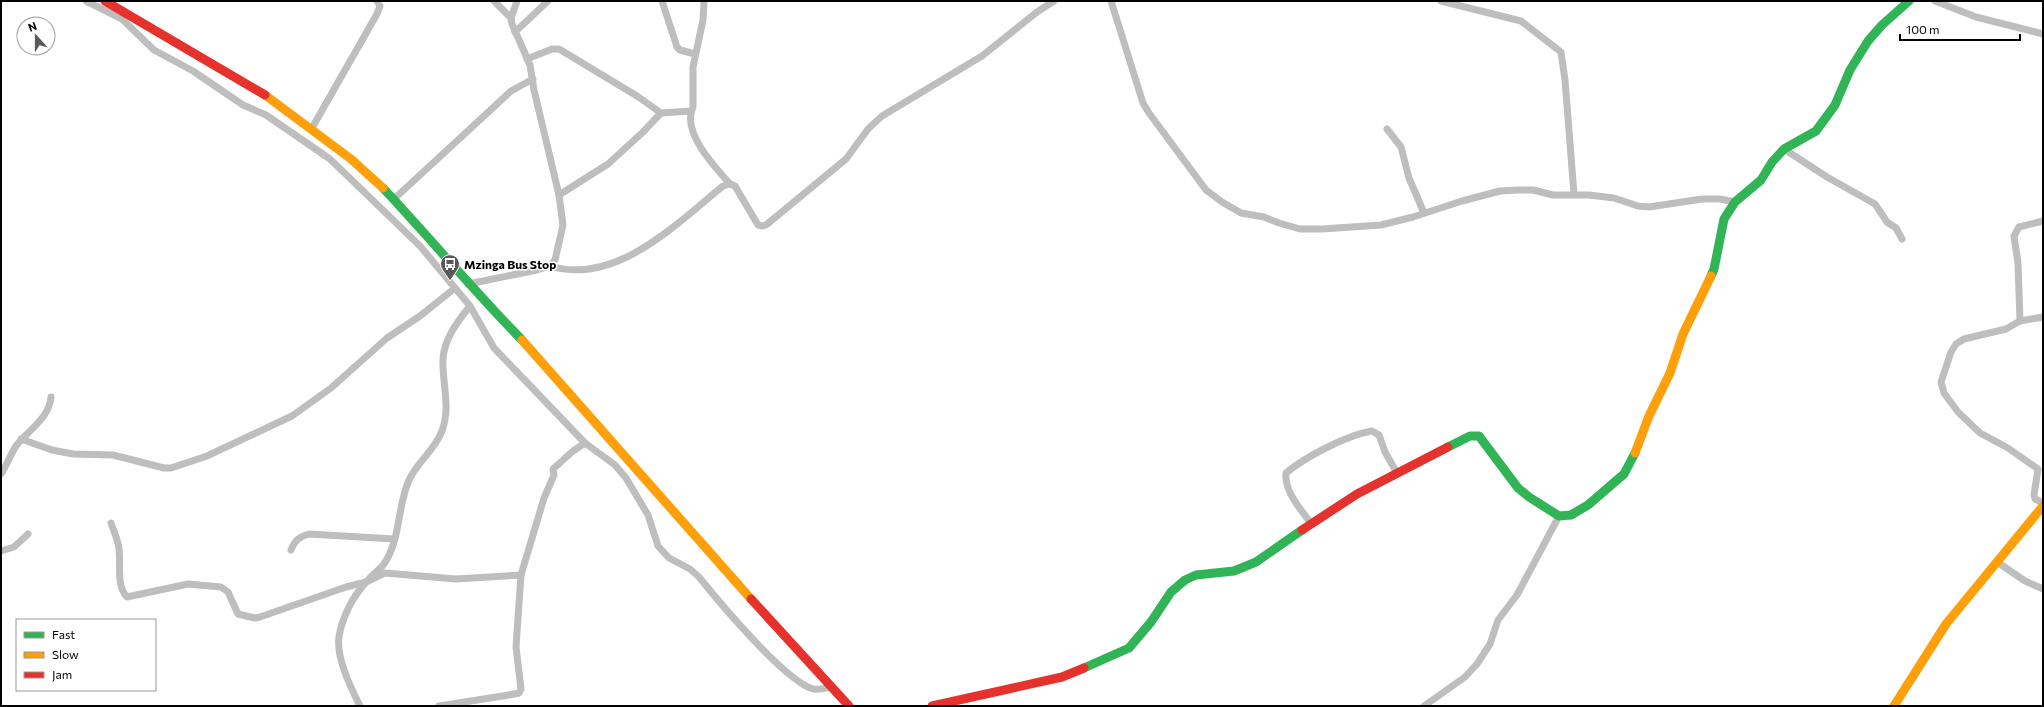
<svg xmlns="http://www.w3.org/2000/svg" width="2044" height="707" font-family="Commissioner,sans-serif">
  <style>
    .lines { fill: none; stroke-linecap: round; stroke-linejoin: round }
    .street { stroke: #bebebe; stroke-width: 7 }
    .fast { stroke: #30b455; stroke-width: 9 }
    .slow { stroke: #ff9f0a; stroke-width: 9 }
    .jam { stroke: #e5322d; stroke-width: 9 }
    .labels { text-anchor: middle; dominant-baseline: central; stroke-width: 3; stroke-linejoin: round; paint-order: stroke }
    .poi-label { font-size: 12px; font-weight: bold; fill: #000; stroke: #fff; text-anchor: start }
  </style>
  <rect width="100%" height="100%" fill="#fff"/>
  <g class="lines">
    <!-- street -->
    <g class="street">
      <path d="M86,1L122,19L154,50L193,71L243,105L266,115L330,159L420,246L470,306L494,348L585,443L615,465L626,478L648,515L658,546L669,558L690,569L699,577C719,602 785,681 813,689C819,690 826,688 831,687"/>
      <path d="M494,1L511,18"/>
      <path d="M662,1L677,47L680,50L695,54"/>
      <path d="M704,1L703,20L693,67V107C681,132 715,167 730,184"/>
      <path d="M1111,1L1143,103L1149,113L1206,190L1222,202L1241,213L1264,217L1279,223L1300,229H1322L1381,225L1413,217L1462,201L1500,191L1518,190H1533L1553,195H1589L1614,198L1638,206L1649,207L1702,199H1720L1735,202"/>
      <path d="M1441,1L1521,21L1561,52L1565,80L1574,194"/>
      <path d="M1935,1L1976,17L2043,34"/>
      <path d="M515,32L548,1"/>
      <path d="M527,59L552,49H559L637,96L661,113L691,111"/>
      <path d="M312,128L377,14L380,6L377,1"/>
      <path d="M1387,129L1401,147L1409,178L1424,213"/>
      <path d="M1784,149L1827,177L1875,204L1887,222L1896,228L1902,239"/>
      <path d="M559,195L608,164L643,132L661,113"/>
      <path d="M394,199L511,91L533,79"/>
      <path d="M550,266C616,286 676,224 723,186L730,184L735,186L758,225L763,226L766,225L846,159L868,129L882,116L982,56L1037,12L1054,1"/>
      <path d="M468,284L537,270L550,266L555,260L563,225L559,195L534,90L530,65L512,24L511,18L517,1"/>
      <path d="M2043,317L2020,321L2006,329L1964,339L1956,344L1951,352L1941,382L1944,393L1958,412L1980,433L2008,448L2038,469L2034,495L2035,499L2043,503"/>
      <path d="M2020,321L2018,263L2014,236L2019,227L2043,221"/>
      <path d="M21,439L52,450L73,454L113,455L164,468H171L207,456L292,416L331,388L387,338L420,316L455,288"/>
      <path d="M1,474C7,465 10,455 16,446C28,430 49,419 51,397"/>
      <path d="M111,523C114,531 118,540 119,549C121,564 116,586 127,597L188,584L221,587L228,592L238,614L255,618L260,617L346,587L366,582L385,573L456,579L521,575"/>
      <path d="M1311,523C1301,510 1284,491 1286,473C1305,457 1347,435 1372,431L1379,435L1385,452L1397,473"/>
      <path d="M291,550C295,540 299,537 309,534L394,539"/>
      <path d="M1,551L14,547L28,534"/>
      <path d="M1997,562L2025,581L2043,589"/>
      <path d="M360,706C351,688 336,658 339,637C342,617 353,596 367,581C372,575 379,570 384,564C401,539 397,507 409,480C417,462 435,450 442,431C451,406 442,384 443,359C444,339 458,321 470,306"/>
      <path d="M439,706L509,695L519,693L521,689L516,647L521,575L544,498L554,475L553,469L573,451L585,443"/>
      <path d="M1424,706L1465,677L1477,664L1490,644L1498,620L1517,595L1559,516"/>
    </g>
    <!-- fast -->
    <g class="fast">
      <path d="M383,188C430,238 474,291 522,340"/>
      <path d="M1711,276L1714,269L1724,219L1735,202L1761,180L1772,162L1784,149L1816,131L1835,105L1850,70L1868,41L1882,25L1909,1"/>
      <path d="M1448,447L1470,436H1479L1518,488L1529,497L1559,516L1571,515L1588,505L1624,474L1635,453"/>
      <path d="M1084,668L1129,648L1151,622L1171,592L1185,580L1196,575L1234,571L1256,562L1302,530"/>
    </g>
    <!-- slow -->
    <g class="slow">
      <path d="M265,95L351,159L383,188"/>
      <path d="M522,340L751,599"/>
      <path d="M1635,453L1649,416L1670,373L1683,334L1711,276"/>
      <path d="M1894,706L1946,624L2043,506"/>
    </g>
    <!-- jam -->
    <g class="jam">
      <path d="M105,1L265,95"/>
      <path d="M1302,530L1357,494L1448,447"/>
      <path d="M751,599L849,706"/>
      <path d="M932,706L1062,677L1084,668"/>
    </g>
  </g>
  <!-- icons -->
  <defs>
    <g id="bus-pin" transform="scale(1)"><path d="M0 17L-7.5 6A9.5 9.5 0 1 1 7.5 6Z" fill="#595959" stroke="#fff"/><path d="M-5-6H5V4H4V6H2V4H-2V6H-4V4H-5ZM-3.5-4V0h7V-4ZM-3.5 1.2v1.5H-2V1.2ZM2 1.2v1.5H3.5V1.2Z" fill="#fff"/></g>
  </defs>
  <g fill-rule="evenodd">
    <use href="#bus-pin" x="450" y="264"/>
  </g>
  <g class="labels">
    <!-- poi labels -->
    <g class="poi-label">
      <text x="464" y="264">Mzinga Bus Stop</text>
    </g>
  </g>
  <!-- border -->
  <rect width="2044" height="707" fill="none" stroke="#000000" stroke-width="4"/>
  <!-- legend -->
  <rect x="16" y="619" width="140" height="72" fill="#ffffff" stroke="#999999"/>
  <rect x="24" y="632" width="20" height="6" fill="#30b455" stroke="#999999"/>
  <text x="52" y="639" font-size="12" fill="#000000">Fast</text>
  <rect x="24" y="652" width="20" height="6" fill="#ff9f0a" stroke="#999999"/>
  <text x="52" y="659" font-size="12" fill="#000000">Slow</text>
  <rect x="24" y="672" width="20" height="6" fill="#e5322d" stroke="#999999"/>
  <text x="52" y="679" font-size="12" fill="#000000">Jam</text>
  <!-- north arrow -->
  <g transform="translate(36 36) rotate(339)"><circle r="19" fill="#ffffff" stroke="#999999"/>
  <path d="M0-3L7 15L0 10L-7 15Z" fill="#595959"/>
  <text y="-6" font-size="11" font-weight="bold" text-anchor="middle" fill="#000000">N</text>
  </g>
  <!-- scale -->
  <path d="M1900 34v6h120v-6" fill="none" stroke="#000000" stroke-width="2"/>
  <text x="1906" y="34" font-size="12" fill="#000000" stroke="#ffffff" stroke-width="3" paint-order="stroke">100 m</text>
</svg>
